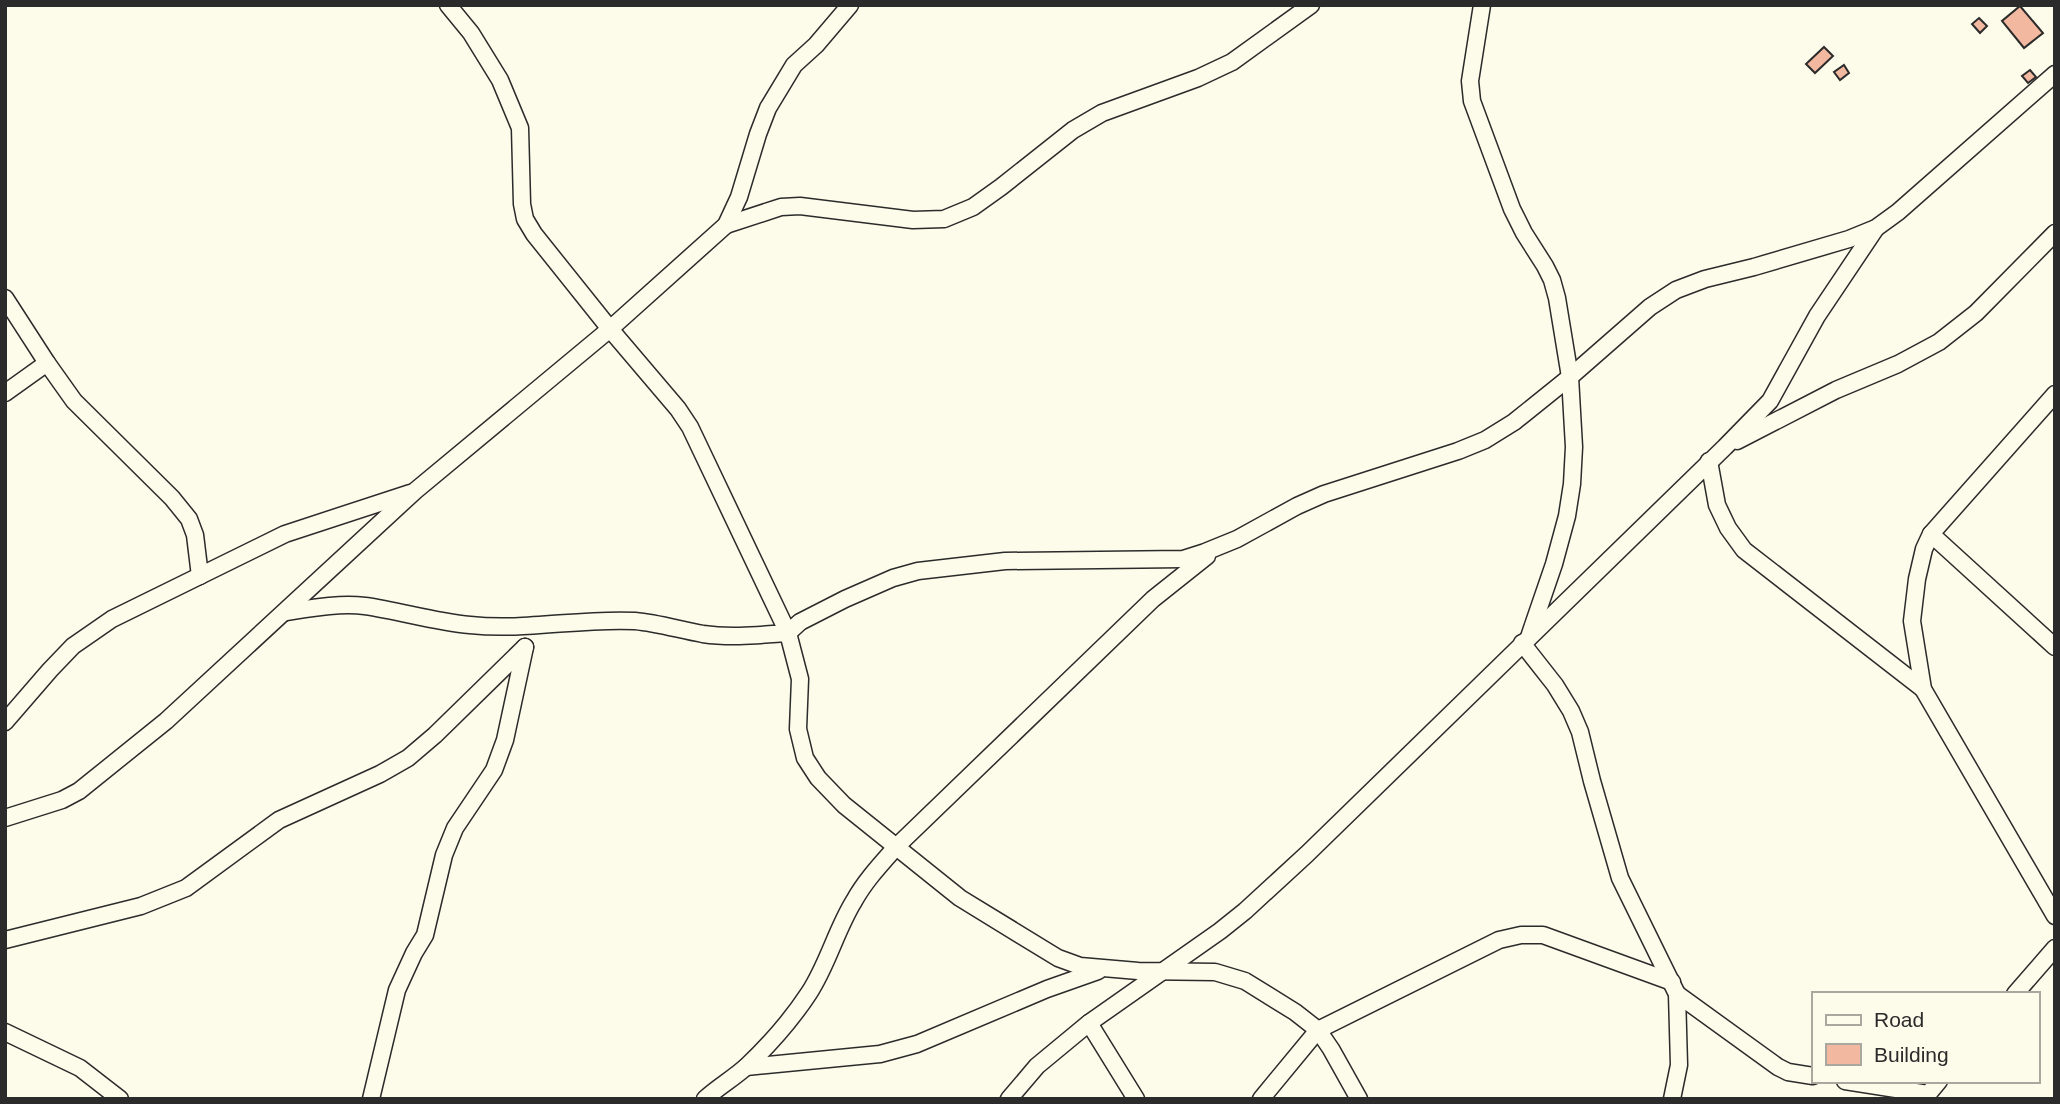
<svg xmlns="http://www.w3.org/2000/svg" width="2060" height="1104" font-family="Arial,sans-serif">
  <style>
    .building { fill: #f2b8a0; stroke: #2b2b2b; stroke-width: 2 }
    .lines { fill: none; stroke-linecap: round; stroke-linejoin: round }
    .minor-casing { stroke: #2b2b2b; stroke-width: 19 }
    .minor { stroke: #fdfbea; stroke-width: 16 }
  </style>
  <rect width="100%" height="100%" fill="#fdfbea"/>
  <!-- building -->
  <g class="building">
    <path d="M2020,6L2043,33L2024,48L2002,21Z"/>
    <path d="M1979,18L1987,26L1980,33L1972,24Z"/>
    <path d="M1824,47L1833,56L1815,73L1806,64Z"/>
    <path d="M1844,65L1849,73L1840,80L1834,72Z"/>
    <path d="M2030,70L2036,77L2028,83L2022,76Z"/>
  </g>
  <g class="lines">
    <!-- minor casing -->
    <g class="minor-casing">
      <g id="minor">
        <path d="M1482,5L1470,81L1472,101L1512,209L1524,233L1545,266L1552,280L1557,298L1570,377L1574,447L1572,484L1567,516L1554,564L1530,634"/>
        <path d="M726,225L781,207L800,206L913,220L944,219L973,207L1001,187L1073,130L1102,113L1198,78L1232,62L1311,5"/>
        <path d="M5,298L47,363L74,401L172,498L189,519L195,535L200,576"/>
        <path d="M5,393L47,363"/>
        <path d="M2055,394L1931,534L1924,549L1917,579L1912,621L1923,689L2055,916"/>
        <path d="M1737,441L1836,390L1898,364L1939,342L1976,313L2055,233"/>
        <path d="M1709,461L1717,505L1728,528L1744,550L1923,689"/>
        <path d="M1931,534L2055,647"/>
        <path d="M286,612C312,608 339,603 365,606C400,611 435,622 470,625C525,631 580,618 635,621C658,623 680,630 703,634C731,638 759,635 788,633L690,427L678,409L610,329L534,234L525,219L522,204L520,128L500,80L471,33L448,5"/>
        <path d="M1522,643L1555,685L1571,711L1580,732L1592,781L1620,878L1677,994L1679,1065L1672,1099"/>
        <path d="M5,722L50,670L73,646L112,619L285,534L410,493"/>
        <path d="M5,818L62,800L79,791L166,721L415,491L610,329L726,225L739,197L758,134L768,108L794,65L816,45L850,5"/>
        <path d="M5,940L141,906L186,888L279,820L380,774L408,758L435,735L525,647"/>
        <path d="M1677,994L1778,1067L1788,1072L1813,1076"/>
        <path d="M2015,994L2055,948"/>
        <path d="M1089,1023L1136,1099"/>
        <path d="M5,1032L80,1068L120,1099"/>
        <path d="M746,1067L880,1054L917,1044L1047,989L1098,971"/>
        <path d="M1845,1081L1928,1094"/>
        <path d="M371,1099L397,990L414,953L425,935L444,855L455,828L494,770L505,740L525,647"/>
        <path d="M705,1099C718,1087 734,1078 747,1066C770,1044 792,1019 809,993C828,964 836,930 854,901C865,881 881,864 896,847L1153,599L1207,556"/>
        <path d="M1009,1099L1037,1066L1089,1023L1220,931L1245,911L1307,854L1725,447L1770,401L1817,316L1876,228"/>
        <path d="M1261,1099L1318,1030L1499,940L1521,935H1543L1672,982"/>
        <path d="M1359,1099L1331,1049L1318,1030L1295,1012L1245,981L1215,972L1138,971L1080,966L1058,958L960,898L844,805L818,778L805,758L798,729L800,679L788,633L800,622L845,599L893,578L918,571L1005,561L1183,559L1205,552L1237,539L1297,506L1324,494L1458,451L1485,440L1514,422L1570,377L1650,307L1676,290L1705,279L1754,267L1849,239L1876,228L1898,212L2055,74"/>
        <path d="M1924,1099L1939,1081"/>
      </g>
    </g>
    <!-- minor -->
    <use href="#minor" class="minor"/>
  </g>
  <!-- border -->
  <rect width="2060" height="1104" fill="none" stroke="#2b2b2b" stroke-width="14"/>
  <!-- legend -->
  <rect x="1812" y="992" width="228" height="91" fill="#fdfbea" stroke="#a9a89e" stroke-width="2"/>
  <rect x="1826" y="1015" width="35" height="10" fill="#fdfbea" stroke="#a9a89e" stroke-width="2"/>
  <text x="1874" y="1027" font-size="21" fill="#2b2b2b">Road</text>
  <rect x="1826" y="1044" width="35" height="21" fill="#f2b8a0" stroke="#a9a89e" stroke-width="2"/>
  <text x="1874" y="1062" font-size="21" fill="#2b2b2b">Building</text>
</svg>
